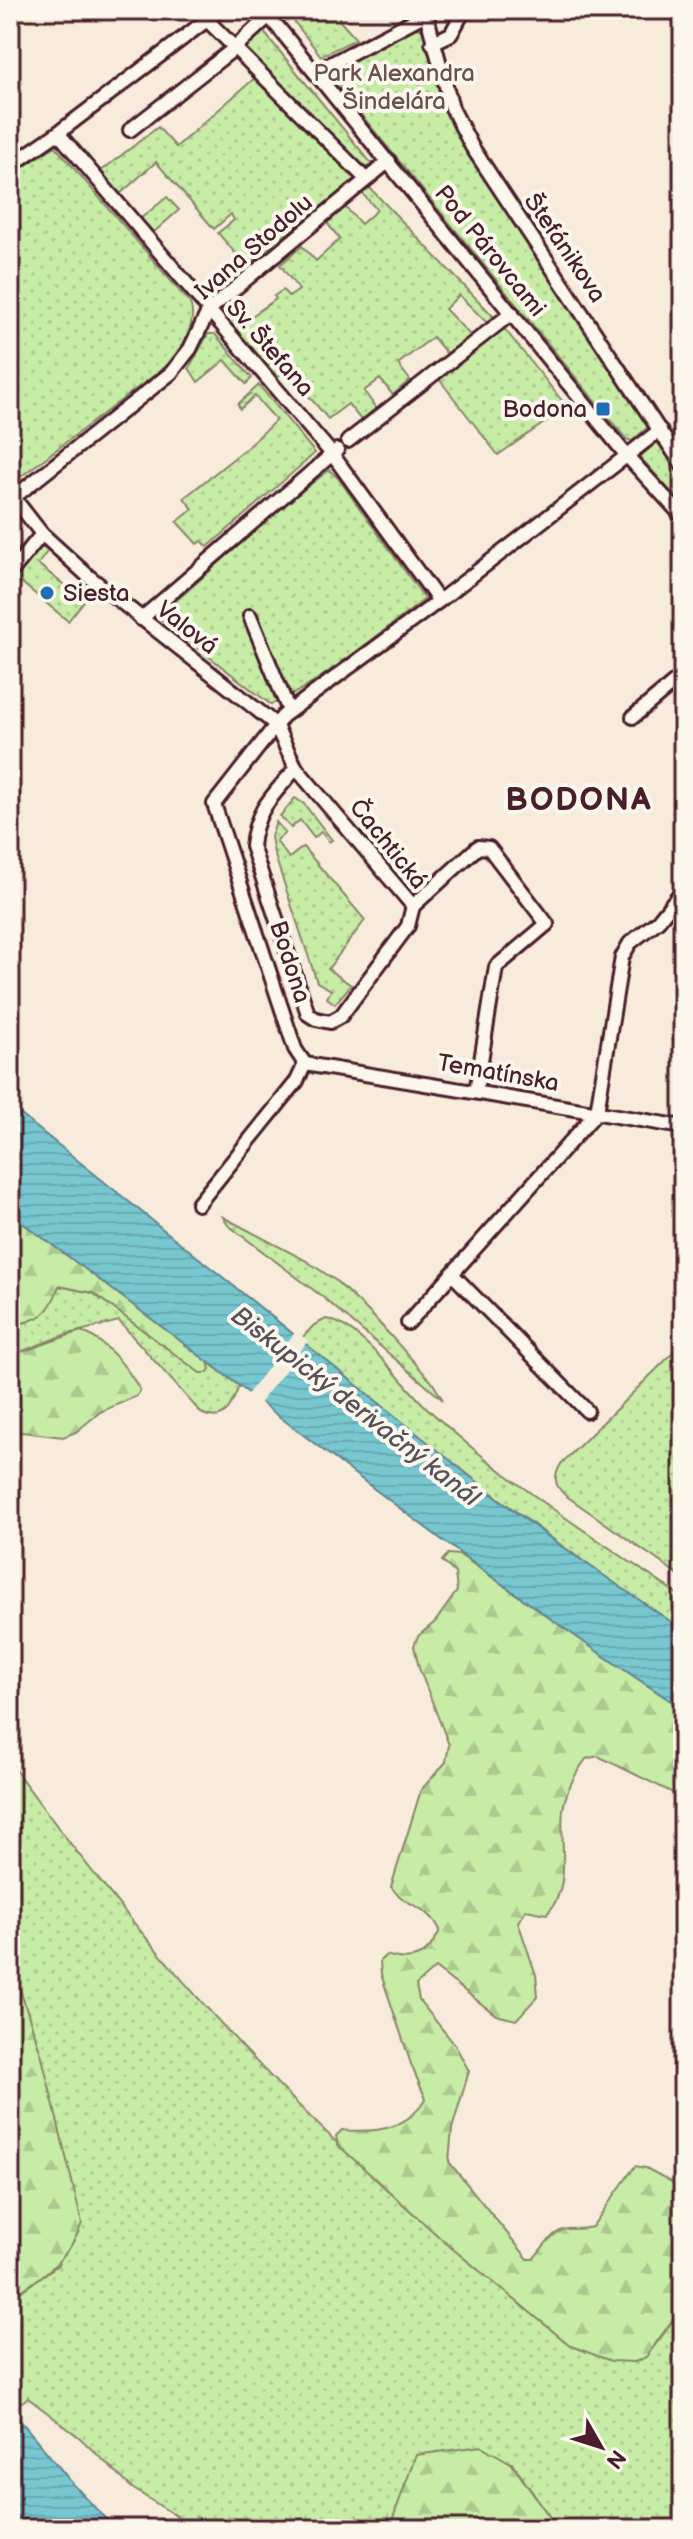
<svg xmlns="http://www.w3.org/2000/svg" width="693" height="2539" font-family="'Balsamiq Sans',sans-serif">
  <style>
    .green { fill: url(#green-dots); stroke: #888668; stroke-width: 2 }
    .forest { fill: url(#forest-firs); stroke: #888668; stroke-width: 2 }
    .water { fill: url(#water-rules); stroke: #64848e; stroke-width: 2 }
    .pier { fill: #f7ecdb }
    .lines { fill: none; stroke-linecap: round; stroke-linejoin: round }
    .minor-casing { stroke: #4a1f2b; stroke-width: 18 }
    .minor { stroke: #fbf7ec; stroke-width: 12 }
    .poi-dot { fill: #1f6fb2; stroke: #fbf7ec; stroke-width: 3 }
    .labels { text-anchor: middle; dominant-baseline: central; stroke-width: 8; stroke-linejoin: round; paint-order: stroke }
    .park-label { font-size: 24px; fill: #69524a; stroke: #fbf7ec }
    .street-label { font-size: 24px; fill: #4a1f2b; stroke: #fbf7ec }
    .poi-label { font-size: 24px; fill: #4a1f2b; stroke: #fbf7ec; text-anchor: end }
    .water-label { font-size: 26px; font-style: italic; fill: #57515d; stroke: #fbf7ec }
    .district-label { font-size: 32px; font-weight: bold; letter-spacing: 2px; fill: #4a1f2b; stroke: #fbf7ec }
  </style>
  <defs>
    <pattern id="green-dots" width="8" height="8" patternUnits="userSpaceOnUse" patternTransform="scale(2)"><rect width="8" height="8" fill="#c7eca6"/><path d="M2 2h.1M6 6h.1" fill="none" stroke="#acca8f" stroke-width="1.8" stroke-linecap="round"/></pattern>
    <pattern id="forest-firs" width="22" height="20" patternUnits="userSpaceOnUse" patternTransform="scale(2)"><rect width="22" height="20" fill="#c7eca6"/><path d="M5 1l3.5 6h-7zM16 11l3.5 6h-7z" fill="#acca8f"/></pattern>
    <pattern id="water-rules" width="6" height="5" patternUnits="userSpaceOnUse" patternTransform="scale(2)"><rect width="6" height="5" fill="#76c7d0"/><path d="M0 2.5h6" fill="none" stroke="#68aab3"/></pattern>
  </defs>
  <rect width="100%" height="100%" fill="#f7ecdb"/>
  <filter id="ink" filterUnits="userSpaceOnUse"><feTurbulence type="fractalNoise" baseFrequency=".0125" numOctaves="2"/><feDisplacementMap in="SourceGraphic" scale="16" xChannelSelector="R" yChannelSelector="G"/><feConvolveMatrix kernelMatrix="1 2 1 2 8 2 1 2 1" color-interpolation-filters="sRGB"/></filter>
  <g filter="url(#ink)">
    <!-- green -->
    <g class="green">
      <path d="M285,10H341L339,20L356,39L321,56Z"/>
      <path d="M414,27L423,30L442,98L455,129L648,422L649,426L632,441L626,439L332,79L330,75L334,69Z"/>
      <path d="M263,31L372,164L366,168L244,47Z"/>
      <path d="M257,76L359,177L246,266L218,233L234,220L231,214L214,229L156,162L120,194L101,171L158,127L176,147Z"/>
      <path d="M55,146L190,303C198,324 182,346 170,363L15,481L10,474V176Z"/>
      <path d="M368,186L495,318L488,324L459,295L445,309L472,337L446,353L433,337L398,364L410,380L393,395L380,379L364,391L376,408L361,420L348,404L328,419L293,377L300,371L294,364L277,377L225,319V312L234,305L246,320L276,299L274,296L283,290L289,297L299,290L280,265L302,246L316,261L340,239L327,223L345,207L361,224L377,210L361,192Z"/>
      <path d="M167,197L179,210L153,233L140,219Z"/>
      <path d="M503,327L567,407L498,455L439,379Z"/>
      <path d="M208,334H215L252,378L246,384L225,360L198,382L189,368Z"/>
      <path d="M259,385L315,453L208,547L202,541L197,544L177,522L193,509L184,498L249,446L276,420L255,396L240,409L238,404Z"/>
      <path d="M659,440L683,475V495L673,494L640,457Z"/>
      <path d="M329,470L338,478L425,599C400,618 294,703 270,704L158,617L284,505Z"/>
      <path d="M40,547L49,549L38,564L84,601L68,621L16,578Z"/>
      <path d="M295,798L304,804L332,840L329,842L321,832L314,838L300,820L291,828L280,816Z"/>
      <path d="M276,822L285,833L276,841L289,858L303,847L365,920L328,969L351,985L335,1004L327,998L331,990L317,982L274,853L271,837Z"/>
      <path d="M223,1217L305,1260L335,1280L373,1316L432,1382L443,1400L324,1298L228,1225Z"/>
      <path d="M58,1286L93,1293L200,1372L207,1373L209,1369L208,1361L239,1386C231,1406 226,1425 201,1413L119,1321L64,1335L10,1356V1326C35,1320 51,1313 58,1286Z"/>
      <path d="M326,1319C358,1323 403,1385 426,1407C501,1479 598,1539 683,1598V1630C549,1542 424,1441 300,1340L314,1325Z"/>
      <path d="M683,1343V1578L565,1495C554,1485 553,1477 561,1464Z"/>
      <path d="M10,1763C120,1914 239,2055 378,2181C432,2231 486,2278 547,2319C572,2335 601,2364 632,2361C651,2360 671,2321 683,2305V2529H558L512,2463L390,2522L389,2529H188L176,2516L132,2488L80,2438L28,2398L20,2403L10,2382V2299L59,2264L42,2057L10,1959V1860L15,1854L10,1847Z"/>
    </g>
    <!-- forest -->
    <g class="forest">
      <path d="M10,1214L143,1310L208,1361L210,1369L207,1373H200L93,1293L59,1286C49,1317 39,1319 10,1326Z"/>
      <path d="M81,1331C106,1341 127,1367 140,1390L137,1396L100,1412L76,1432L63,1437L22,1432L10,1433V1356Z"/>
      <path d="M448,1554L460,1555L683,1709V1798L598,1756L586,1759C575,1774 565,1792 563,1810C559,1846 573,1885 547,1914L526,1910L518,1922L536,1975L538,1996L516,2020L496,2015L435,1968L416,1985L419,2000L455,2045L469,2071L452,2129L449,2162L528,2259H533C542,2249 553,2230 567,2229C577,2228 582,2230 592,2227L635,2166L646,2168L683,2188V2305L646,2357L635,2362L611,2361L571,2346L448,2245L338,2145L336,2136L342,2130C376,2133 406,2130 426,2099L412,2067L381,1974L380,1961L386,1955C413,1964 428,1957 440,1930C428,1904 406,1908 391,1887L421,1790L446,1762L449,1745L419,1668L414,1646L418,1636L435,1622L457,1591L455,1573L442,1561Z"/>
      <path d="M10,1959L42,2057L82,2223C68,2262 42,2276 10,2299Z"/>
      <path d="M481,2446L511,2463L558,2529H389L416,2455Z"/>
    </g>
    <!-- water -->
    <g class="water">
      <path d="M10,1106L497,1498L558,1544L683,1630V1709C449,1557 236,1377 10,1214Z"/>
      <path d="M10,2408L73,2484L115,2529H10Z"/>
    </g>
    <!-- pier -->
    <path class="pier" d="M296,1331L308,1341L258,1405L246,1396Z"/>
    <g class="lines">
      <!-- minor casing -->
      <g class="minor-casing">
        <g id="minor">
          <path d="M201,10L207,20L366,179"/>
          <path d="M264,10L627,456L683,517"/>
          <path d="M425,10L452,108L472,147L683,466"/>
          <path d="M432,43L451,34L464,10"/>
          <path d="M315,72L426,14"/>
          <path d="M130,130L231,51L269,16"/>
          <path d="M58,133L332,454L439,601"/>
          <path d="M10,166L58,133L220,10"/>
          <path d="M348,441L512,313"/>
          <path d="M10,493L42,534L87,575L275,724L296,768L413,906"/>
          <path d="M13,498L171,373L190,349L209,310L389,161"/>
          <path d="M10,573L42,534"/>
          <path d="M250,616L289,711"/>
          <path d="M141,619L337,450"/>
          <path d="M633,717L683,675"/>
          <path d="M296,768C273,796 256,808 252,846L308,1014L316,1019L330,1022L341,1016L408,926L413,906"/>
          <path d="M413,906L478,847L489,848L547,924L496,967L476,1092"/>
          <path d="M305,1064L683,1127"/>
          <path d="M198,1204L297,1081L305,1064L295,1049L214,804L283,716L439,601L660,430"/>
          <path d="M452,1274L587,1411"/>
          <path d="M408,1323L597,1112L622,957L630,943L658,921L683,890"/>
        </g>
      </g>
      <!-- minor -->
      <use href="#minor" class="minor"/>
    </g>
  </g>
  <!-- markers -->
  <g class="poi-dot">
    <rect x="595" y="401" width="16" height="16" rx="4"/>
    <circle cx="47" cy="593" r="8"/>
  </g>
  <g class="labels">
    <!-- park labels -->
    <g class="park-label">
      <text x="394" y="73">Park Alexandra<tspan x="394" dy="28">Šindelára</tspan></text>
    </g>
    <!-- street labels -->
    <g class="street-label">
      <text transform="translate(254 247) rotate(-41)">Ivana Stodolu</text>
      <text transform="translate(565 248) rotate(56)">Štefánikova</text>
      <text transform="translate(490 251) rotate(51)">Pod Párovcami</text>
      <text transform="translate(270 348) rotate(49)">Sv. Štefana</text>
      <text transform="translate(187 628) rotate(38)">Valová</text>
      <text transform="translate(388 844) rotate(51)">Čachtická</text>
      <text transform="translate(290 962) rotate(72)">Bodona</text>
      <text transform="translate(498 1073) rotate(10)">Tematínska</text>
    </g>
    <!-- poi labels -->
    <g class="poi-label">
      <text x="587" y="409">Bodona</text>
      <text x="63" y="593" text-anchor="start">Siesta</text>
    </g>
    <!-- water labels -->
    <g class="water-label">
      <text transform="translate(355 1407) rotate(38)">Biskupický derivačný kanál</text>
    </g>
    <!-- district labels -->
    <g class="district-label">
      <text x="579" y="800">BODONA</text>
    </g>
  </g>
  <!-- margin -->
  <rect width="693" height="2539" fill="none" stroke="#fbf7ec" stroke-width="40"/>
  <rect x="20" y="20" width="653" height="2499" fill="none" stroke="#4a1f2b" stroke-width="3" filter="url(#ink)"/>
  <!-- north arrow -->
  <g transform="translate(601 2447) rotate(129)" stroke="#fbf7ec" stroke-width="6" paint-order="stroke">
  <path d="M0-6L14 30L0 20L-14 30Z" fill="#4a1f2b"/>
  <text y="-12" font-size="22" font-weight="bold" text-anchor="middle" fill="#4a1f2b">N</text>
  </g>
</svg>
